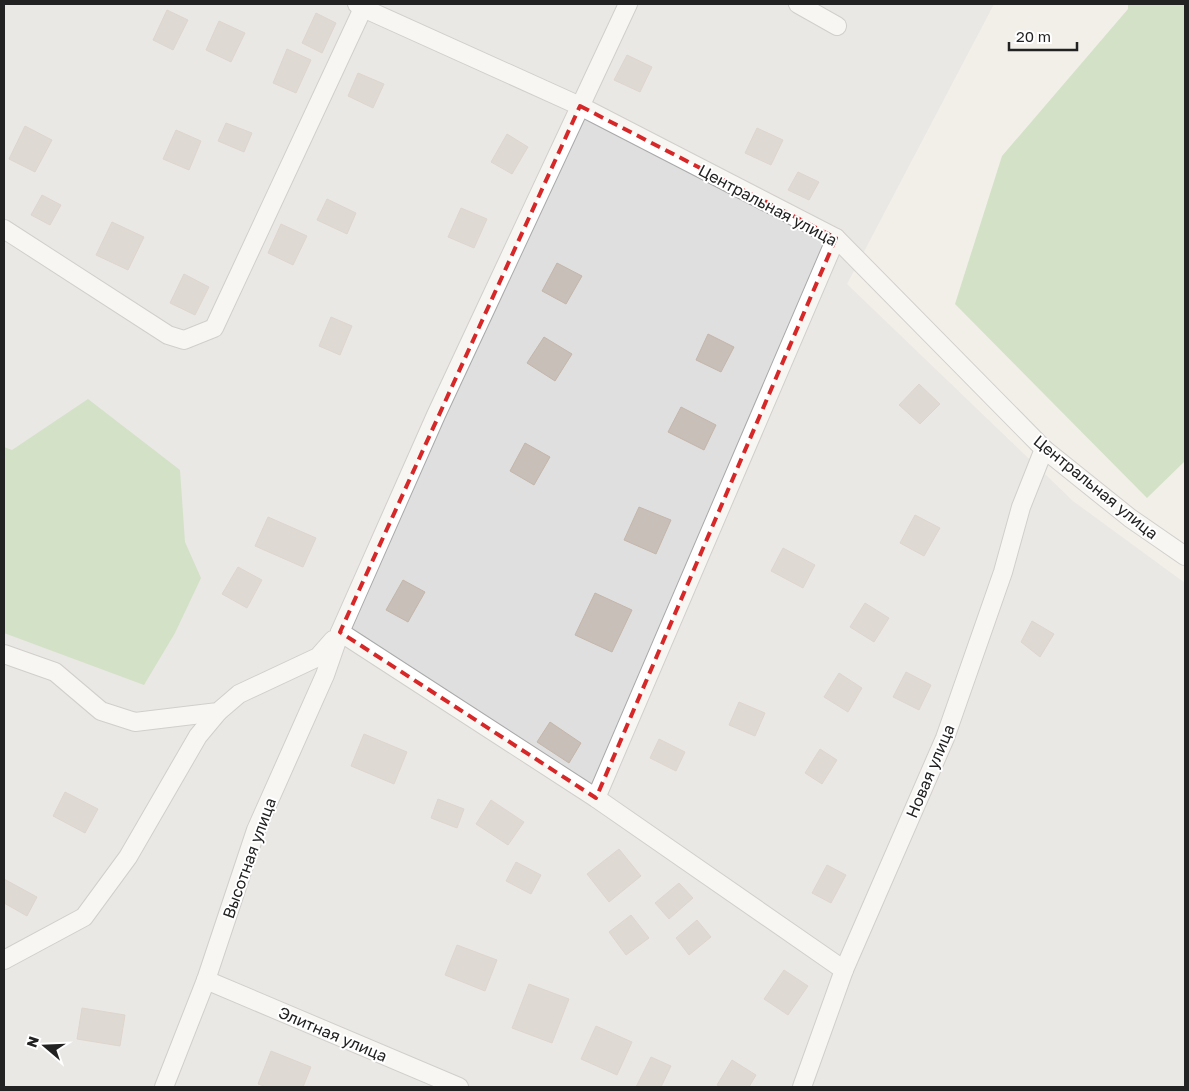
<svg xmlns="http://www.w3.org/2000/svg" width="1189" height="1091" font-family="'Golos Text',sans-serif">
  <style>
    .residential { fill: #e0dfdf }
    .forest { fill: #add19e }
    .building { fill: #c7bfb8; stroke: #c4b6ab }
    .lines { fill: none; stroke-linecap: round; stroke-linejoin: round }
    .street-casing { stroke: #a9a9a9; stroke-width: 20 }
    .street { stroke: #fff; stroke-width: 18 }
    .marked { fill: none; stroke: #d62828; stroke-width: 4; stroke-dasharray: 10 6; stroke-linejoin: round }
    .labels { text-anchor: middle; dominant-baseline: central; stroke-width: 4; stroke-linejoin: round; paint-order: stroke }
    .street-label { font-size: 16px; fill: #222; stroke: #fff }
  </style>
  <rect width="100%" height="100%" fill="#f2efe9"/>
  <!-- residential -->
  <path class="residential" d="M4,4H994L847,284L1073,501L1185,583V1087H4Z"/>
  <!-- forest -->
  <g class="forest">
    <path d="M1128,4H1185V461L1147,498L955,304L1002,156L1128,9Z"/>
    <path d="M88,399L180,470L185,542L201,578L175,633L144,685L4,633V447L12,450Z"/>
  </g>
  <!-- building -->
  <g class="building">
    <path d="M167,10L188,20L173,50L153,40Z"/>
    <path d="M316,13L336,23L322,53L302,43Z"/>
    <path d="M219,21L245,33L231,62L206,50Z"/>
    <path d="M287,49L311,60L296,93L273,83Z"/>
    <path d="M627,55L652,67L640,92L614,80Z"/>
    <path d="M358,73L384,84L373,108L348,96Z"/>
    <path d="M226,123L252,133L244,152L218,141Z"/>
    <path d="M25,126L52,140L35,172L9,159Z"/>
    <path d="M757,128L783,140L771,165L745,153Z"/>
    <path d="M176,130L201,141L189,170L163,159Z"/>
    <path d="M507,134L528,147L512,174L491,162Z"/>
    <path d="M798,172L819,182L809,200L788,190Z"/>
    <path d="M42,195L61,205L50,225L31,215Z"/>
    <path d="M327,199L356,213L347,234L317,220Z"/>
    <path d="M461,208L487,219L474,248L448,237Z"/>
    <path d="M112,222L144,237L128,270L96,255Z"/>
    <path d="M281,224L307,236L293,265L268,253Z"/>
    <path d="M557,263L582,276L566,304L542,291Z"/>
    <path d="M184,274L209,287L195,315L170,303Z"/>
    <path d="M331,317L352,326L340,355L319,346Z"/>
    <path d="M708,334L734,347L721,372L696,360Z"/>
    <path d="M544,337L572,354L555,381L527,363Z"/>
    <path d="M919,384L940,404L920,424L899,405Z"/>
    <path d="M681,407L716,425L704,450L668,432Z"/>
    <path d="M525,443L550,457L534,485L510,471Z"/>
    <path d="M639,507L671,520L656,554L624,540Z"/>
    <path d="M915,515L940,528L924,556L900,543Z"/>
    <path d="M268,517L316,538L303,567L255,546Z"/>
    <path d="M783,548L815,565L803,588L771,571Z"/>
    <path d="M238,567L262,580L247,608L222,594Z"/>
    <path d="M403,580L425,592L408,622L386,610Z"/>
    <path d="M595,593L632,610L612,652L575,635Z"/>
    <path d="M865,603L889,618L874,642L850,627Z"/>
    <path d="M1032,621L1054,634L1040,657L1021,642Z"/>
    <path d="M906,672L931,685L919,710L893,697Z"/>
    <path d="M839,673L862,688L848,712L824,697Z"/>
    <path d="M739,702L765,713L755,736L729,725Z"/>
    <path d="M550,722L581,743L569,763L537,742Z"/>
    <path d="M364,734L407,752L394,784L351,766Z"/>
    <path d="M659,739L685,752L676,771L650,758Z"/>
    <path d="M820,749L837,760L822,784L805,773Z"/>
    <path d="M65,792L98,809L85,833L53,816Z"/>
    <path d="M438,799L464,809L457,828L431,818Z"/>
    <path d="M491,800L524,822L508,845L476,824Z"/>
    <path d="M619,849L641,876L609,902L587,874Z"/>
    <path d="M516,862L541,875L531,894L506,881Z"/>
    <path d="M827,865L846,875L831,903L812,893Z"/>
    <path d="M4,879L37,897L27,916L4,903Z"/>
    <path d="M679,883L693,898L669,919L655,903Z"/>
    <path d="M631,915L649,938L626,955L609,932Z"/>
    <path d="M697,920L711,937L689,955L676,938Z"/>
    <path d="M457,945L497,960L485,991L445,975Z"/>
    <path d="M784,970L808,986L788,1015L764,999Z"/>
    <path d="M529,984L569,999L552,1043L512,1028Z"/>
    <path d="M82,1008L125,1015L120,1046L77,1039Z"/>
    <path d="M596,1026L632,1042L617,1075L581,1059Z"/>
    <path d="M271,1051L311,1067L303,1087H267L258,1084Z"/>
    <path d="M651,1057L671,1066L661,1087H636Z"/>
    <path d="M732,1060L756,1075L749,1087H722L717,1085Z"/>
  </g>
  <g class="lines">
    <!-- street casing -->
    <g class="street-casing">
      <g id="street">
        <path d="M357,4L363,8L580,106L836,238L1044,449L1130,518L1185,556"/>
        <path d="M628,4L436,415L340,632L596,798L844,970"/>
        <path d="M798,4L837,26"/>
        <path d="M4,229L168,335L184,340L214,328L365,4"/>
        <path d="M4,654L55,672L101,711L135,722L218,712L239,694L318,657L333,640"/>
        <path d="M596,798L836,238"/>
        <path d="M4,960L84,917L128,857L198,736L218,712"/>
        <path d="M206,980L459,1087"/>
        <path d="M164,1087L206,980L256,830L325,675L340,632"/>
        <path d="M802,1087L844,970L945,738L1003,572L1021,507L1044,449"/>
      </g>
    </g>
    <!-- street -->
    <use href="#street" class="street"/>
  </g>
  <!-- marked area -->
  <path d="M0 0H1189V1091H0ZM580,106L836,238L596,798L340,632Z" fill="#f2efe9" fill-opacity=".55" fill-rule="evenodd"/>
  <path class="marked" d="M580,106L836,238L596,798L340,632Z"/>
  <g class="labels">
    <!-- street labels -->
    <g class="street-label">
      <text transform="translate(768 205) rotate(28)">Центральная улица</text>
      <text transform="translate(1096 487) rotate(39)">Центральная улица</text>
      <text transform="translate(930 771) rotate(-67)">Новая улица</text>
      <text transform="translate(249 858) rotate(-70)">Высотная улица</text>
      <text transform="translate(333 1034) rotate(23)">Элитная улица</text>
    </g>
  </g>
  <!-- border -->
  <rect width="1189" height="1091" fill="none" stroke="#222222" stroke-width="10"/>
  <!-- north arrow -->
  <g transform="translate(45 1046) rotate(289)" stroke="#ffffff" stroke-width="4" paint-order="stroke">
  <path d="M0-4L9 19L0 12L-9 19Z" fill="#222222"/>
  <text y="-8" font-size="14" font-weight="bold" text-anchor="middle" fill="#222222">N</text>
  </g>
  <!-- scale -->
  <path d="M1009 42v8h68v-8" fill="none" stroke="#222222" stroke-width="2.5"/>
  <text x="1016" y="42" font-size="15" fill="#222222" stroke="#ffffff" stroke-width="4" paint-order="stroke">20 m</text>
</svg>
